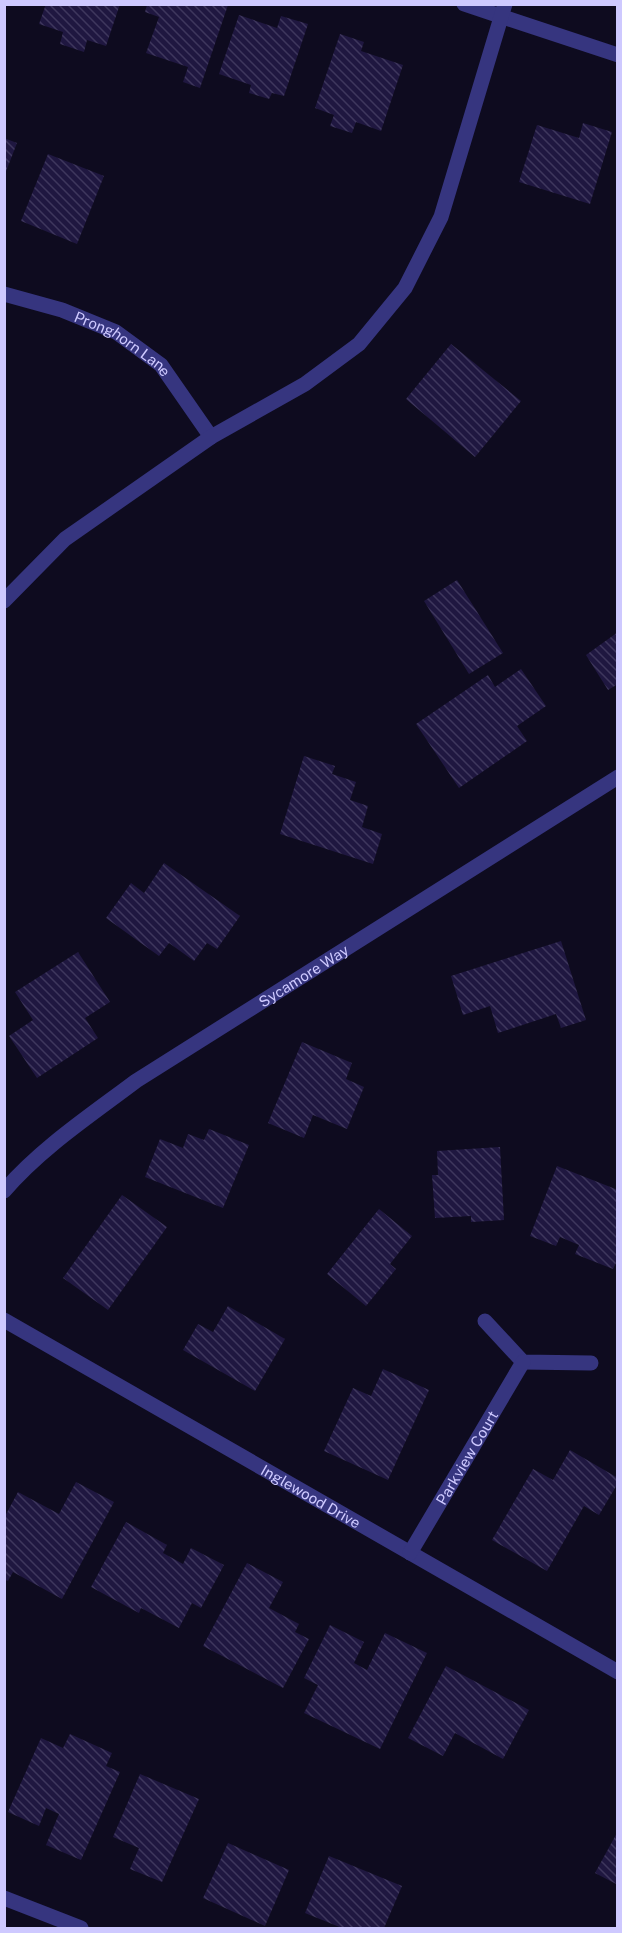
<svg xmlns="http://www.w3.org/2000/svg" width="622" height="1933" font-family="'Public Sans',sans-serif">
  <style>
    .building { fill: url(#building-back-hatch) }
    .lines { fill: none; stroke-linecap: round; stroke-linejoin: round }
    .minor { stroke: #36357f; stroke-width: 15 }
    .labels { text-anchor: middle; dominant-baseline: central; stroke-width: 4.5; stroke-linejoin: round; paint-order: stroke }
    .street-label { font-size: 15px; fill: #cec9ff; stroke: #0e0b1f }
  </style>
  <defs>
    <pattern id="building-back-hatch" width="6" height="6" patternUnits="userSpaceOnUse" patternTransform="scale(1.5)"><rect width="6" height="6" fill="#1f1740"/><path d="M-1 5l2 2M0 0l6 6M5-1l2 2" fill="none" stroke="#3e375d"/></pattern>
  </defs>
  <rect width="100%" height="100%" fill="#0e0b1f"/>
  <!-- building -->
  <g class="building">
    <path d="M46,4H120L106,46L87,40L84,52L60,44L63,32L39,24Z"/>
    <path d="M147,5H228L200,88L183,82L188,67L146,53L159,17L145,12Z"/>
    <path d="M239,15L277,28L281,16L308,24L284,96L272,93L269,99L249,93L251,85L219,74Z"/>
    <path d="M340,34L364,42L361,51L403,65L381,131L356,122L352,133L330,126L334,115L315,108Z"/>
    <path d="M583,123L612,132L590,204L519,182L537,125L579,138Z"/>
    <path d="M4,138L17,143L5,174H4Z"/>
    <path d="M48,154L104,176L77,244L21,221Z"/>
    <path d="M451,344L521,401L475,457L406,399Z"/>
    <path d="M457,580L503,653L469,674L424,601Z"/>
    <path d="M618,632V684L608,690L586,655Z"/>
    <path d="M521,669L546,706L517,726L527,741L459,788L416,724L488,675L495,687Z"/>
    <path d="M304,756L335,766L332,774L356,782L350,800L368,806L362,827L382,834L373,864L280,834Z"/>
    <path d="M164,863L240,916L217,949L207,943L194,961L169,943L159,956L106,918L131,883L144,893Z"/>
    <path d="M561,941L586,1020L561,1028L556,1014L498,1033L490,1006L463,1015L451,976Z"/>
    <path d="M78,952L110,1002L85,1018L98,1038L37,1078L9,1036L33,1020L15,992Z"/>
    <path d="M302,1042L352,1063L346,1079L364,1087L347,1129L313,1115L304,1138L268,1123Z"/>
    <path d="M209,1129L249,1145L223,1208L145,1177L160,1139L183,1148L188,1134L204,1140Z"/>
    <path d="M500,1147L504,1220L471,1222V1216L435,1218L432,1175H438L437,1151Z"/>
    <path d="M557,1166L618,1190V1259L613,1269L575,1254L579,1245L560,1237L556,1246L530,1236Z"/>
    <path d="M122,1195L167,1227L108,1310L63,1278Z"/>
    <path d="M379,1209L412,1236L390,1264L396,1269L366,1306L327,1274Z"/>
    <path d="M228,1306L285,1339L255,1391L183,1350L198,1324L213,1332Z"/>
    <path d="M383,1369L429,1390L388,1480L324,1451L353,1388L371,1396Z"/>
    <path d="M570,1450L618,1478V1483L599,1515L584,1506L547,1571L492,1540L533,1469L553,1480Z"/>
    <path d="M76,1482L114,1502L62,1599L13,1572L8,1581L4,1579V1518L18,1492L59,1514Z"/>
    <path d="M126,1522L167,1545L163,1553L183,1564L191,1548L224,1565L201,1608L192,1603L179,1628L141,1608L139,1613L91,1587Z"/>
    <path d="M247,1563L283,1582L269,1608L299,1624L295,1632L309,1639L283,1688L203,1646Z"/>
    <path d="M330,1625L364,1642L354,1663L367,1670L385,1633L427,1653L380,1749L304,1713L318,1685L304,1678Z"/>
    <path d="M446,1666L529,1710L503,1759L455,1733L443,1756L408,1738Z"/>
    <path d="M70,1734L112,1753L106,1766L120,1772L81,1860L46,1845L59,1814L46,1808L39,1826L8,1812L41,1738L63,1748Z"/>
    <path d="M140,1774L199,1799L162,1882L130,1869L139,1848L113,1837Z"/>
    <path d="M618,1831V1885L595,1873Z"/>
    <path d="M228,1843L289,1870L265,1926L203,1898Z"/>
    <path d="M329,1856L402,1886L384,1928H342L305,1913Z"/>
  </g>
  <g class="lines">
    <!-- minor -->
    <g class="minor">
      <path d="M464,4L618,55"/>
      <path id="s1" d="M4,294L62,310L116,332L161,365L211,437"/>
      <path d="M4,601L65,539L211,437L305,384L359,344L405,288L441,217L505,4"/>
      <path id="s2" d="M4,1191C41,1148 91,1115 136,1081L618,777"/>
      <path id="s3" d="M4,1320L618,1672"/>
      <path d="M485,1321L523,1362L591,1363"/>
      <path id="s4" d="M410,1553L523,1362"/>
      <path d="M4,1898L81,1928"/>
    </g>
  </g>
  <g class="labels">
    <!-- street labels -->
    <g class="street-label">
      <text stroke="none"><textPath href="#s1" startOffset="130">Pronghorn Lane</textPath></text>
      <text stroke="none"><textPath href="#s2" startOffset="370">Sycamore Way</textPath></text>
      <text stroke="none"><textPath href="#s4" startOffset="111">Parkview Court</textPath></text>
      <text stroke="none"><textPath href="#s3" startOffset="354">Inglewood Drive</textPath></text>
    </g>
  </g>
  <!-- border -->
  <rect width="622" height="1933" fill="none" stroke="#cec9ff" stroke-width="12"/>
</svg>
